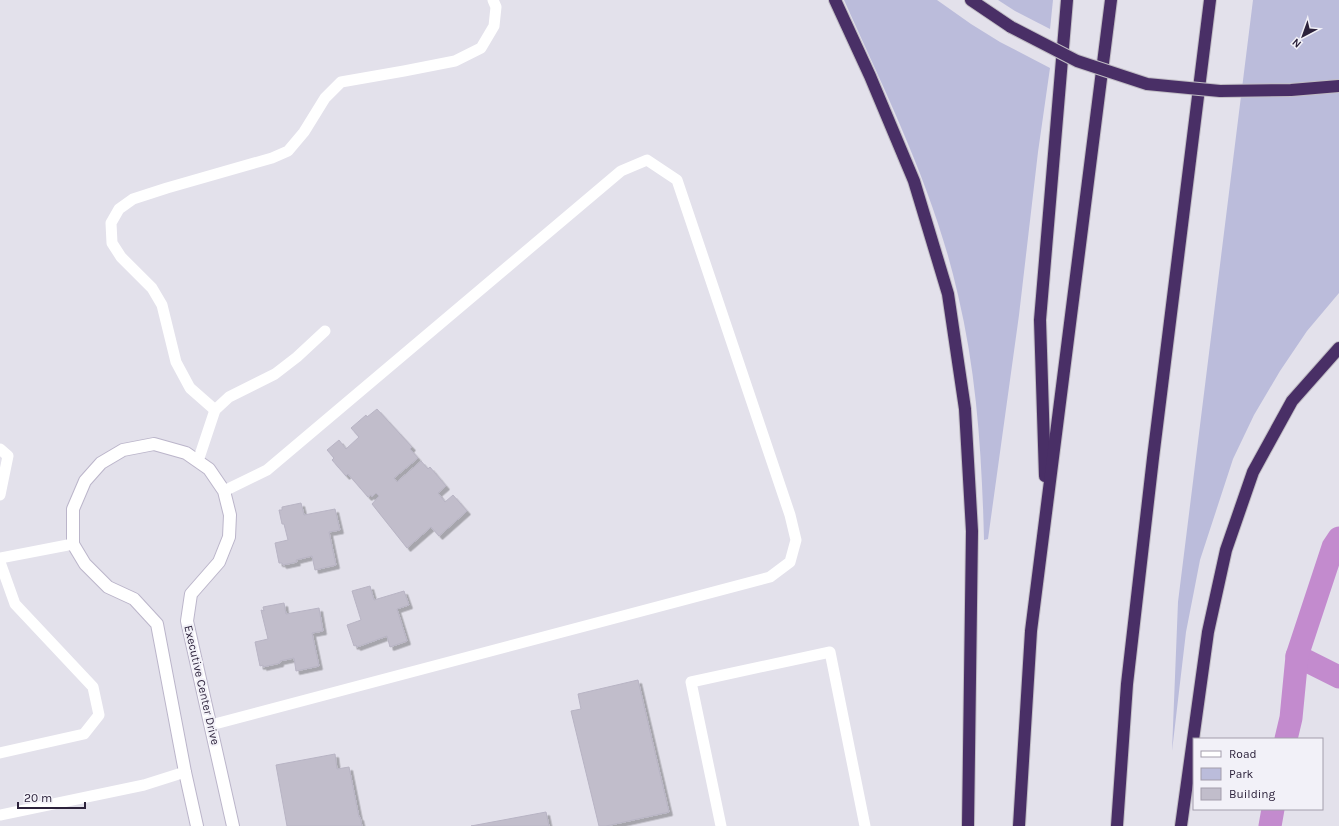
<svg xmlns="http://www.w3.org/2000/svg" width="1339" height="826" font-family="Karla,sans-serif">
  <style>
    .green { fill: #bbbcdb }
    .lines { fill: none; stroke-linecap: round; stroke-linejoin: round }
    .canal { stroke: #c38bce; stroke-width: 23 }
    .building { fill: #c1bdcb; stroke: #b8b4c4; filter: url(#shadow) }
    .secondary-casing { stroke: #bbb5ca; stroke-width: 14 }
    .highway-casing { stroke: #c0bdc4; stroke-width: 14 }
    .lane { stroke: #fff; stroke-width: 11 }
    .secondary { stroke: #fff; stroke-width: 12 }
    .highway { stroke: #492f66; stroke-width: 12 }
    .highway-bridge-casing { stroke: #c0bdc4; stroke-width: 14; stroke-linecap: butt }
    .highway-bridge { stroke: #492f66; stroke-width: 12 }
    .labels { text-anchor: middle; dominant-baseline: central; stroke-width: 4; stroke-linejoin: round; paint-order: stroke }
    .street-label { font-size: 12px; fill: #2c223b; stroke: #f2f1f8 }
  </style>
  <defs>
    <filter id="shadow"><feDropShadow dx="3.5" dy="3.5" stdDeviation="0" flood-color="#0004"/></filter>
  </defs>
  <rect width="100%" height="100%" fill="#e3e1eb"/>
  <!-- green -->
  <g class="green">
    <path d="M844,0H937L971,24L1000,42L1050,68L1038,152L1019,315L988,539L984,540C982,458 977,375 958,295C935,192 887,96 844,0Z"/>
    <path d="M998,0H1053L1050,29L1015,11Z"/>
    <path d="M1253,0H1339V293L1307,331L1280,371L1254,415L1233,459L1200,560L1194,591L1186,632L1172,751L1178,602Z"/>
  </g>
  <g class="lines">
    <!-- canal -->
    <g class="canal">
      <path d="M1297,656L1339,677"/>
      <path d="M1286,739L1291,718L1297,656L1333,547L1339,538"/>
      <path d="M1270,826L1273,809"/>
    </g>
  </g>
  <!-- building -->
  <g class="building">
    <path d="M377,409L412,447L410,449L418,458L394,478L397,482L421,461L428,469L430,467L446,486L438,493L445,502L453,495L467,511L439,536L431,527L407,548L372,504L379,496L376,493L372,497L371,495L368,497L348,474L346,476L332,460L334,458L327,450L339,440L346,449L359,437L351,428L366,415L367,417Z"/>
    <path d="M301,503L304,515L335,509L340,530L329,532L336,565L315,570L312,556L296,560L297,562L283,565L282,563H279L275,543L288,540L284,524H282L279,510H282V507Z"/>
    <path d="M370,586L374,600L404,591L409,605L397,609L407,641L390,647L387,636L357,647L356,645L354,646L347,625L361,620L352,591Z"/>
    <path d="M284,603L286,614L319,608L323,631L312,633L319,666L296,671L294,658L280,661V663L263,667V665L260,666L255,642L268,639L261,610L264,611L263,607Z"/>
    <path d="M638,680L669,812L606,826H599L571,711L581,709L578,694Z"/>
    <path d="M335,754L337,769L349,767L359,817H360L362,826H287L276,765Z"/>
    <path d="M546,812L549,826H471Z"/>
  </g>
  <g class="lines">
    <!-- secondary casing -->
    <g class="secondary-casing">
      <path id="secondary" d="M197,826L185,772L157,624L134,599L108,587L85,564L73,544V509L85,481L101,463L123,450L154,444L186,453L209,469L224,491L230,515L229,537L219,562L191,594L187,621L233,826"/>
    </g>
    <!-- highway casing -->
    <g class="highway-casing">
      <g id="highway">
        <path d="M835,0L870,76L914,181L948,294L965,409L972,531L968,826"/>
        <path d="M971,0L1011,27"/>
        <path d="M1045,476L1040,320L1067,0"/>
        <path d="M1019,826L1031,631L1111,0"/>
        <path d="M1117,826L1127,684L1153,458L1210,0"/>
        <path d="M1181,826L1208,632L1226,550L1253,472L1292,401L1339,348"/>
      </g>
    </g>
    <!-- lane -->
    <g class="lane">
      <path d="M215,410L190,388L176,362L162,305L152,288L121,257L112,243L111,223L119,209L133,199L167,188L272,158L288,151L304,132L325,98L341,82L404,71L455,61L481,48L494,26L496,7L493,0"/>
      <path d="M0,449L8,456L0,495"/>
      <path d="M198,461L215,410L229,397L275,374L297,357L325,331"/>
      <path d="M0,558L73,544"/>
      <path d="M0,562L15,604L93,687L99,715L84,734L0,753"/>
      <path d="M211,725L770,577L790,562L796,540L790,515L677,180L647,160L621,171L267,470L224,491"/>
      <path d="M0,815L144,785L185,772"/>
      <path d="M721,826L691,682L830,652L865,826"/>
    </g>
    <!-- secondary -->
    <use href="#secondary" class="secondary"/>
    <!-- highway -->
    <use href="#highway" class="highway"/>
    <!-- highway-bridge casing -->
    <g class="highway-bridge-casing">
      <path id="highway-bridge" d="M1011,27L1077,61L1147,84L1220,91L1291,90L1339,86"/>
    </g>
    <!-- highway-bridge -->
    <use href="#highway-bridge" class="highway-bridge"/>
  </g>
  <g class="labels">
    <!-- street labels -->
    <g class="street-label">
      <text transform="translate(202 685) rotate(77)">Executive Center Drive</text>
    </g>
  </g>
  <!-- legend -->
  <rect x="1193" y="738" width="130" height="72" fill="#f2f1f8" stroke="#a39eac"/>
  <rect x="1201" y="751" width="20" height="6" fill="#ffffff" stroke="#a39eac"/>
  <text x="1229" y="758" font-size="12" fill="#2c223b">Road</text>
  <rect x="1201" y="768" width="20" height="12" fill="#bbbcdb" stroke="#a39eac"/>
  <text x="1229" y="778" font-size="12" fill="#2c223b">Park</text>
  <rect x="1201" y="788" width="20" height="12" fill="#c1bdcb" stroke="#a39eac"/>
  <text x="1229" y="798" font-size="12" fill="#2c223b">Building</text>
  <!-- north arrow -->
  <g transform="translate(1303 36) rotate(221)" stroke="#f2f1f8" stroke-width="3" paint-order="stroke">
  <path d="M0-3L7 15L0 10L-7 15Z" fill="#2c223b"/>
  <text y="-6" font-size="11" font-weight="bold" text-anchor="middle" fill="#2c223b">N</text>
  </g>
  <!-- scale -->
  <path d="M18 802v6h67v-6" fill="none" stroke="#2c223b" stroke-width="2"/>
  <text x="24" y="802" font-size="12" fill="#2c223b" stroke="#f2f1f8" stroke-width="3" paint-order="stroke">20 m</text>
</svg>
